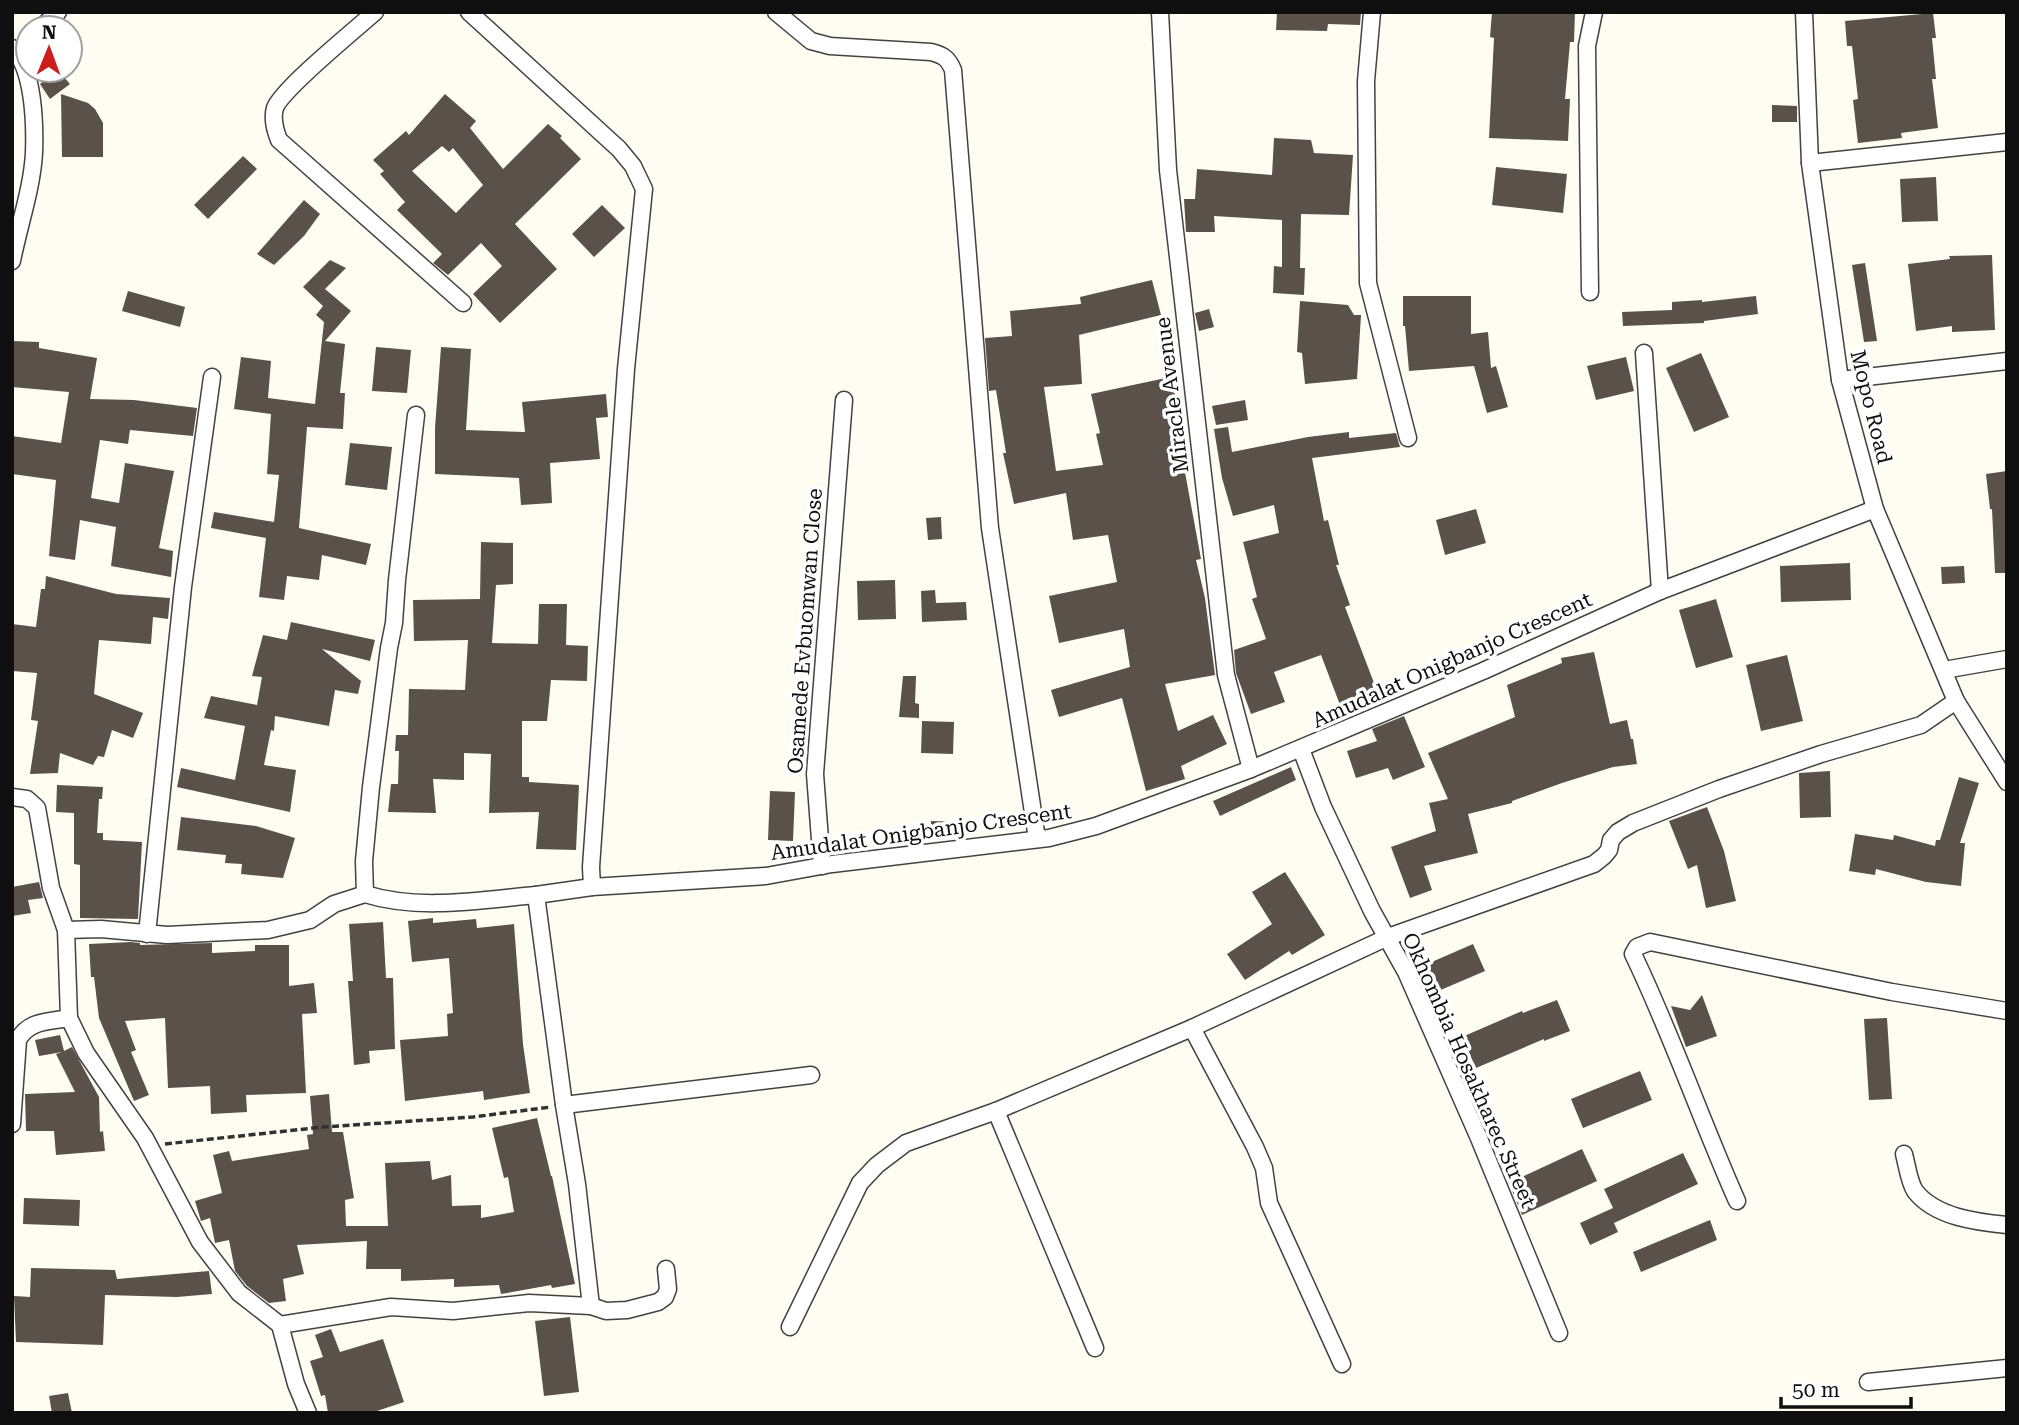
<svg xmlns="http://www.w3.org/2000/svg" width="2019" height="1425" font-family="'Roboto Serif',serif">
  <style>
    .building { fill: #59514a; fill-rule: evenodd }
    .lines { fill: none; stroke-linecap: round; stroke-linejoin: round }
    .minor-casing { stroke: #424242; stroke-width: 19 }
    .path { stroke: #313131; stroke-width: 3.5; stroke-dasharray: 7 3.5; stroke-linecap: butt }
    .minor { stroke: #fff; stroke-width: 16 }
    .labels { text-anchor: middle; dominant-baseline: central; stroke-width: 7; stroke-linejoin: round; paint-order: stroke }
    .street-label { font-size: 21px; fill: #0f0f0f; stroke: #fff }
  </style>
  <rect width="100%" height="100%" fill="#fffdf2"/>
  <!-- building -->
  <g class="building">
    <path d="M1277,12H1361L1360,25L1328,24L1327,31L1276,30Z"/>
    <path d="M1492,12H1575L1574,42H1570L1565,99H1570L1568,141L1489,138L1494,38L1490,37Z"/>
    <path d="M1933,13L1936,38H1932L1936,79H1932L1938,128L1901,133L1902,138L1858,143L1853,100L1858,99L1852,46H1847L1845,21Z"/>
    <path d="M58,70L70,84L50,99L40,84Z"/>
    <path d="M61,94L88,103L95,109L103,123V157H62Z"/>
    <path d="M445,94L476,121L470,128L503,169L548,124L562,136L560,138L581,159L515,224L557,269L500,323L473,294L502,266L481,243L448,275L433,263L442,254L397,210L405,202L380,174L384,171L373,160L406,131L409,135ZM442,146L449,152L453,148L483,185L456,213L412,171Z"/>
    <path d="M1772,105L1797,106V122H1772Z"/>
    <path d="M1274,138L1311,140L1314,153L1353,155L1349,215L1301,214L1300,268H1305L1304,295L1273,293L1274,266L1282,267V220L1214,216L1215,232H1186L1184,199H1195L1197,169L1272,175Z"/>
    <path d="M243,156L257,169L208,219L194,205Z"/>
    <path d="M1496,167L1567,174L1563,213L1492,205Z"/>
    <path d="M1936,177L1938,221L1902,222L1900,179Z"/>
    <path d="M304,200L320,214L304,236L274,265L257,254Z"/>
    <path d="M602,205L625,228L594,257L572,234Z"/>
    <path d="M1992,255L1995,330L1952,332V326L1916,331L1908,264L1950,259L1949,256Z"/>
    <path d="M330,260L346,268L325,289L351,311L325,341L345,344L340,393H345L343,429L307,427L299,528L371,544L366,565L322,555L319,580L287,576L284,600L259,597L266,538L211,528L214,512L274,522L279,475L267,474L271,414L234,409L241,357L271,361L268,398L315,404L324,322L316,315L323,306L303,287Z"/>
    <path d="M1865,263L1877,341L1864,342L1852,265Z"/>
    <path d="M1152,280L1161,315L1079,335L1082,384L1044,387L1056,471L1103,465L1096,434L1100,433L1091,394L1175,376L1191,464L1184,467L1201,559L1196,560L1205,598L1215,675L1165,684L1178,731L1213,715L1227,744L1181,766L1185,779L1146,791L1122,698L1059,717L1051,690L1130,667L1124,629L1059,643L1049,596L1117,582L1108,535L1073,540L1066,493L1014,504L1003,453H1006L996,390L989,391L985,338L1012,336L1010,311L1081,304L1080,297Z"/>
    <path d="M128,291L185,307L180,327L122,311Z"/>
    <path d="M1403,296H1471V334L1488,332L1491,368L1496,366L1508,407L1487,413L1474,366L1409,371L1405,326H1403Z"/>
    <path d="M1756,296L1758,314L1704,321V323L1623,326L1622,312L1672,310V302L1702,300V302Z"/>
    <path d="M1300,301L1348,305L1354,315H1361L1357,379L1305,384L1302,353L1297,352Z"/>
    <path d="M1209,309L1214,327L1199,331L1195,313Z"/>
    <path d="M12,341L39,342V348L97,358L90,399L134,400L197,408L193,436L130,430L128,444L100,440L91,498L119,503L125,463L174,471L159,548L173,551L171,577L111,566L116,527L80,520L75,560L49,556L56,480L12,474V436L61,443L69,392L12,387Z"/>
    <path d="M376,347L411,350L407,393L372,391Z"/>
    <path d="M441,347L471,349L466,430L525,432L522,402L606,394L608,417L596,418L600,459L550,463L552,503L521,505L519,478L435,474V428Z"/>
    <path d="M1701,353L1729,417L1694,432L1666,368Z"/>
    <path d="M1626,357L1634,391L1596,400L1587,366Z"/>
    <path d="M1245,400L1248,420L1216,425L1212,406Z"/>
    <path d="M1228,427L1232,452L1308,437L1349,432V438L1396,433L1400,447L1312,458L1324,521L1328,520L1339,565H1336L1350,605L1345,607L1379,696L1342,710L1321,655L1274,672L1285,702L1251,714L1236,673L1234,650L1266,639L1252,599L1257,597L1243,542L1279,533L1274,505L1233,516L1222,478L1214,429Z"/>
    <path d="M350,443L392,447L387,490L345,485Z"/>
    <path d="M2007,471V573H1995L1992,509H1990L1986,474Z"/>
    <path d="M1476,509L1486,543L1445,555L1436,520Z"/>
    <path d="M941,517L942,539L928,540L926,518Z"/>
    <path d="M481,542L513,543V584L496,585L492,643L538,644L539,604H567L566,645L588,646L587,681L551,680L547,721H522V777H529V782L579,785L576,850L536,849L539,812L489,813L491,754L464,753V780L433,779L436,813L388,812L391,784H398L399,751H395L396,735H408L409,689L465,690L468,640L414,641L413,600L480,599Z"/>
    <path d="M1850,563L1851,600L1781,602L1780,566Z"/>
    <path d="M1964,566L1965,583L1942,584L1941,567Z"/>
    <path d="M46,576L116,594L170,598L168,619L153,617L151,644L99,640L94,694L143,713L133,738L112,730L104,757L98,756L93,765L60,753L58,773L30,774L38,721L31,720L37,673L12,671V624L36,627L41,589H45Z"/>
    <path d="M895,580L896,619L858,620L857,581Z"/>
    <path d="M935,590L936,603L966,602L967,620L922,622L921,591Z"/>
    <path d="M1716,599L1733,657L1696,668L1679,610Z"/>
    <path d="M291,622L375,640L370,661L322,649L361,681L358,694L335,690L329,726L275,716L274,731L271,730L264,765L296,770L290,812L177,787L181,768L235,780L245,726L204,718L211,696L257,705L262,677L252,676L263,635L287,640Z"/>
    <path d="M1594,652L1610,724L1627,720L1631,739H1633L1637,764L1613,767L1562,783L1512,801V803L1468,814L1478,853L1424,866L1432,890L1410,898L1391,847L1436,831L1429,803L1448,799L1428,753L1515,717L1507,685L1562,663L1561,658Z"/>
    <path d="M1787,655L1803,721L1761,731L1746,665Z"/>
    <path d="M903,676H916L915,703L919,704V718L899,717Z"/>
    <path d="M1404,716L1425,767L1393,780L1388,768L1356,778L1347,751L1377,741L1372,729Z"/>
    <path d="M922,721L954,722L953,754L921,753Z"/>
    <path d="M1291,767L1296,780L1220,816L1213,801Z"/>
    <path d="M1830,771L1831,817L1800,818L1799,773Z"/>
    <path d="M1959,777L1979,783L1960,843H1965L1961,886L1926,882L1876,869L1875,875L1849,871L1855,834L1893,840L1894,835L1935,846L1936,840H1940Z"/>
    <path d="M57,785L103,787L102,799H99L97,833H103V840L142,842L138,919L80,918V865L74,864V813L56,812Z"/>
    <path d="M770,791L795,792L793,841L768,840Z"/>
    <path d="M1707,807L1724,851L1736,901L1706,908L1697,865L1688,869L1669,821Z"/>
    <path d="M181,817L256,826L295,838L283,878L241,874L242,864L225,863L226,855L177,850Z"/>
    <path d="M931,821L962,822L961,836L931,835Z"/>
    <path d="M1285,872L1325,935L1292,955L1289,951L1245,980L1227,954L1272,924L1252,892Z"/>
    <path d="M39,882L43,898L28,900L31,913L12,916V887Z"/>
    <path d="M433,918V923L476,919L477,928L514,924L523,1044L530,1093L484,1100L483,1091L405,1101L400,1040L448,1036L447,1014L453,1013L449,958L412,962L408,921Z"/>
    <path d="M383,922L386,978H393L395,1049L369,1051L370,1063L354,1065L348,981H353L349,924Z"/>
    <path d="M131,942L140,943V945L212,943V953L255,951V945H289V986L314,983L317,1013L302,1014L306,1093L246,1095L247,1112L211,1114L210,1086L168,1088L165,1018L125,1021L136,1050L131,1052L149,1095L134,1101L99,1018L94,977H91L89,944Z"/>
    <path d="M1473,944L1485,971L1429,995L1418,968Z"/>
    <path d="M1702,995L1717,1036L1686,1047L1671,1006L1690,1010Z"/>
    <path d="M1557,1000L1570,1031L1544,1041V1039L1476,1068L1462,1037L1522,1011L1523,1013Z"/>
    <path d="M1887,1018L1892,1099L1869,1100L1864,1019Z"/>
    <path d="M60,1035L64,1051L72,1047L99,1097L100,1132L103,1131L105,1151L56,1155L54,1131H26L25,1094L75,1092L56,1054L62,1052L39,1056L35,1040Z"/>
    <path d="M1640,1071L1652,1100L1583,1128L1571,1099Z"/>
    <path d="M329,1094L332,1132H343L354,1198L345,1200L346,1226H388L385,1163L430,1161L432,1180L451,1175L452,1206L481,1205V1218L514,1212L508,1177L504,1178L492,1128L537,1118L551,1176H552L575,1284L552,1288L551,1285L501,1294L499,1285L454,1287V1279L401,1281V1269H366L367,1241L297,1245L304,1274L283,1279L286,1301L269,1303L247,1286L235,1271L229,1240L215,1243L210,1218L201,1221L195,1201L222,1193L213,1155L229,1151L232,1161L309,1149L307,1135L313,1134L310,1096Z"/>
    <path d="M1582,1149L1597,1181L1522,1215L1509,1183Z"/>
    <path d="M1683,1153L1698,1184L1614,1223L1618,1232L1590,1245L1580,1223L1613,1208L1604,1189Z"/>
    <path d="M24,1198L80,1200L79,1226L23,1224Z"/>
    <path d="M1710,1220L1717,1240L1641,1272L1633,1252Z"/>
    <path d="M31,1268L115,1270L117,1279L209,1271L212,1294L177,1297L105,1295L103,1345L16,1342L14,1296L30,1297Z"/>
    <path d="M570,1317L579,1392L544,1396L535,1321Z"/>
    <path d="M331,1329L340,1352L383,1339L404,1402L371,1413H328L325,1395L321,1396L310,1361L323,1357L315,1335Z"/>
    <path d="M68,1393L72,1413H52L49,1396Z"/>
  </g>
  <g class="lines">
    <!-- minor casing -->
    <g class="minor-casing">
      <g id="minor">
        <path d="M375,12C356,29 282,89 275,108C272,118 275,130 279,140L463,303"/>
        <path d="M469,12L619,149L633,166L644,189L626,369L591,867L592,887"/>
        <path d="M776,12L811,41L830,46L931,52C943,55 948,58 953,70L990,528L1037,839"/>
        <path d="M1160,12L1168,170L1226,675L1251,769"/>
        <path d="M1372,12L1366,81L1368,283L1408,438"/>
        <path d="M1804,12L1810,163L1840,380L1875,509L1956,701L2007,782"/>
        <path d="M41,28L58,12"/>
        <path d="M12,48C34,68 35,125 34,153C32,189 19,225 12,261"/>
        <path d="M1810,163L2007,142"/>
        <path d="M1590,292L1587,46L1594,12"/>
        <path d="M1644,353L1660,591"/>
        <path d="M1840,380L2007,361"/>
        <path d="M416,415L397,580L394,623L389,648L371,787L364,861L365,894C419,911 481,900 536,895"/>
        <path d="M1944,670L2007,659"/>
        <path d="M1301,749L1323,807L1372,911L1406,972L1478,1136L1559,1333"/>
        <path d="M12,797L27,799L37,808L51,888L66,930L69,1018L86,1053L145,1138L200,1242L239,1293L280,1325L296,1384L308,1413"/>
        <path d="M822,866L815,774L844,400"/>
        <path d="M66,930L101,929L167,935L268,930L310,920L334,904L365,894"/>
        <path d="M147,934L183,587L212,377"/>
        <path d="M1192,1028L1255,1147L1264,1168L1269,1203L1342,1364"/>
        <path d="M564,1105L811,1075"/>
        <path d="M996,1111L1095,1348"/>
        <path d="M12,1124L18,1040C29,1020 48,1022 69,1018"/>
        <path d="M1904,1154C1907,1165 1909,1182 1915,1191C1935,1217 1976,1222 2007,1225"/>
        <path d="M1737,1201C1701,1120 1672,1035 1633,954L1637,947L1650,942L1892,992L2007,1011"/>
        <path d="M591,1306L577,1184L564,1105L536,895L592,887L766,876L832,864L1049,838L1096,826L1251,769L1483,671L1660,591L1875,509"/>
        <path d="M280,1325L391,1307L453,1311L529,1303L591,1306L606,1311L627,1310L658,1302L665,1297L668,1289L666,1269"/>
        <path d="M790,1327L860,1183L877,1165L906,1143L996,1111L1192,1028L1388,937L1594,864L1604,856L1609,850L1611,840L1618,832L1633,823L1719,789L1821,754L1921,725L1956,701"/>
        <path d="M1868,1382L2007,1368"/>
      </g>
    </g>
    <!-- path -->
    <path class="path" d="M165,1144L323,1127L473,1117L551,1107"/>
    <!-- minor -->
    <use href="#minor" class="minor"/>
  </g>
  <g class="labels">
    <!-- street labels -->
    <g class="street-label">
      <text transform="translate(1172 395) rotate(-97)">Miracle Avenue</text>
      <text transform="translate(1871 407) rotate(76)">Mopo Road</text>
      <text transform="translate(805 631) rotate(-86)">Osamede Evbuomwan Close</text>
      <text transform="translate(1452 660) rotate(-24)">Amudalat Onigbanjo Crescent</text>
      <text transform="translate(921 832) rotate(-8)">Amudalat Onigbanjo Crescent</text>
      <text transform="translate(1469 1070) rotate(66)">Okhombia Hosakharec Street</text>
    </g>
  </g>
  <!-- border -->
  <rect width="2019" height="1425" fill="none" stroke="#0f0f0f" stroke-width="28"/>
  <!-- north arrow -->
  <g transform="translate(49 49) rotate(1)"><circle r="33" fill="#ffffff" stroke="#9f9f9f" stroke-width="2"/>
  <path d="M0-5L12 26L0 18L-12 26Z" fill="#ce1e19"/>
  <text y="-10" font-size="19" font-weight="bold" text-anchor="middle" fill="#0f0f0f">N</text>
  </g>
  <!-- scale -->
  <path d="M1781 1397v10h130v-10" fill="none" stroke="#0f0f0f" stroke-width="3.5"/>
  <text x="1792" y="1397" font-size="21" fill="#0f0f0f" stroke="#ffffff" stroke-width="5" paint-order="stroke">50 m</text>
</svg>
